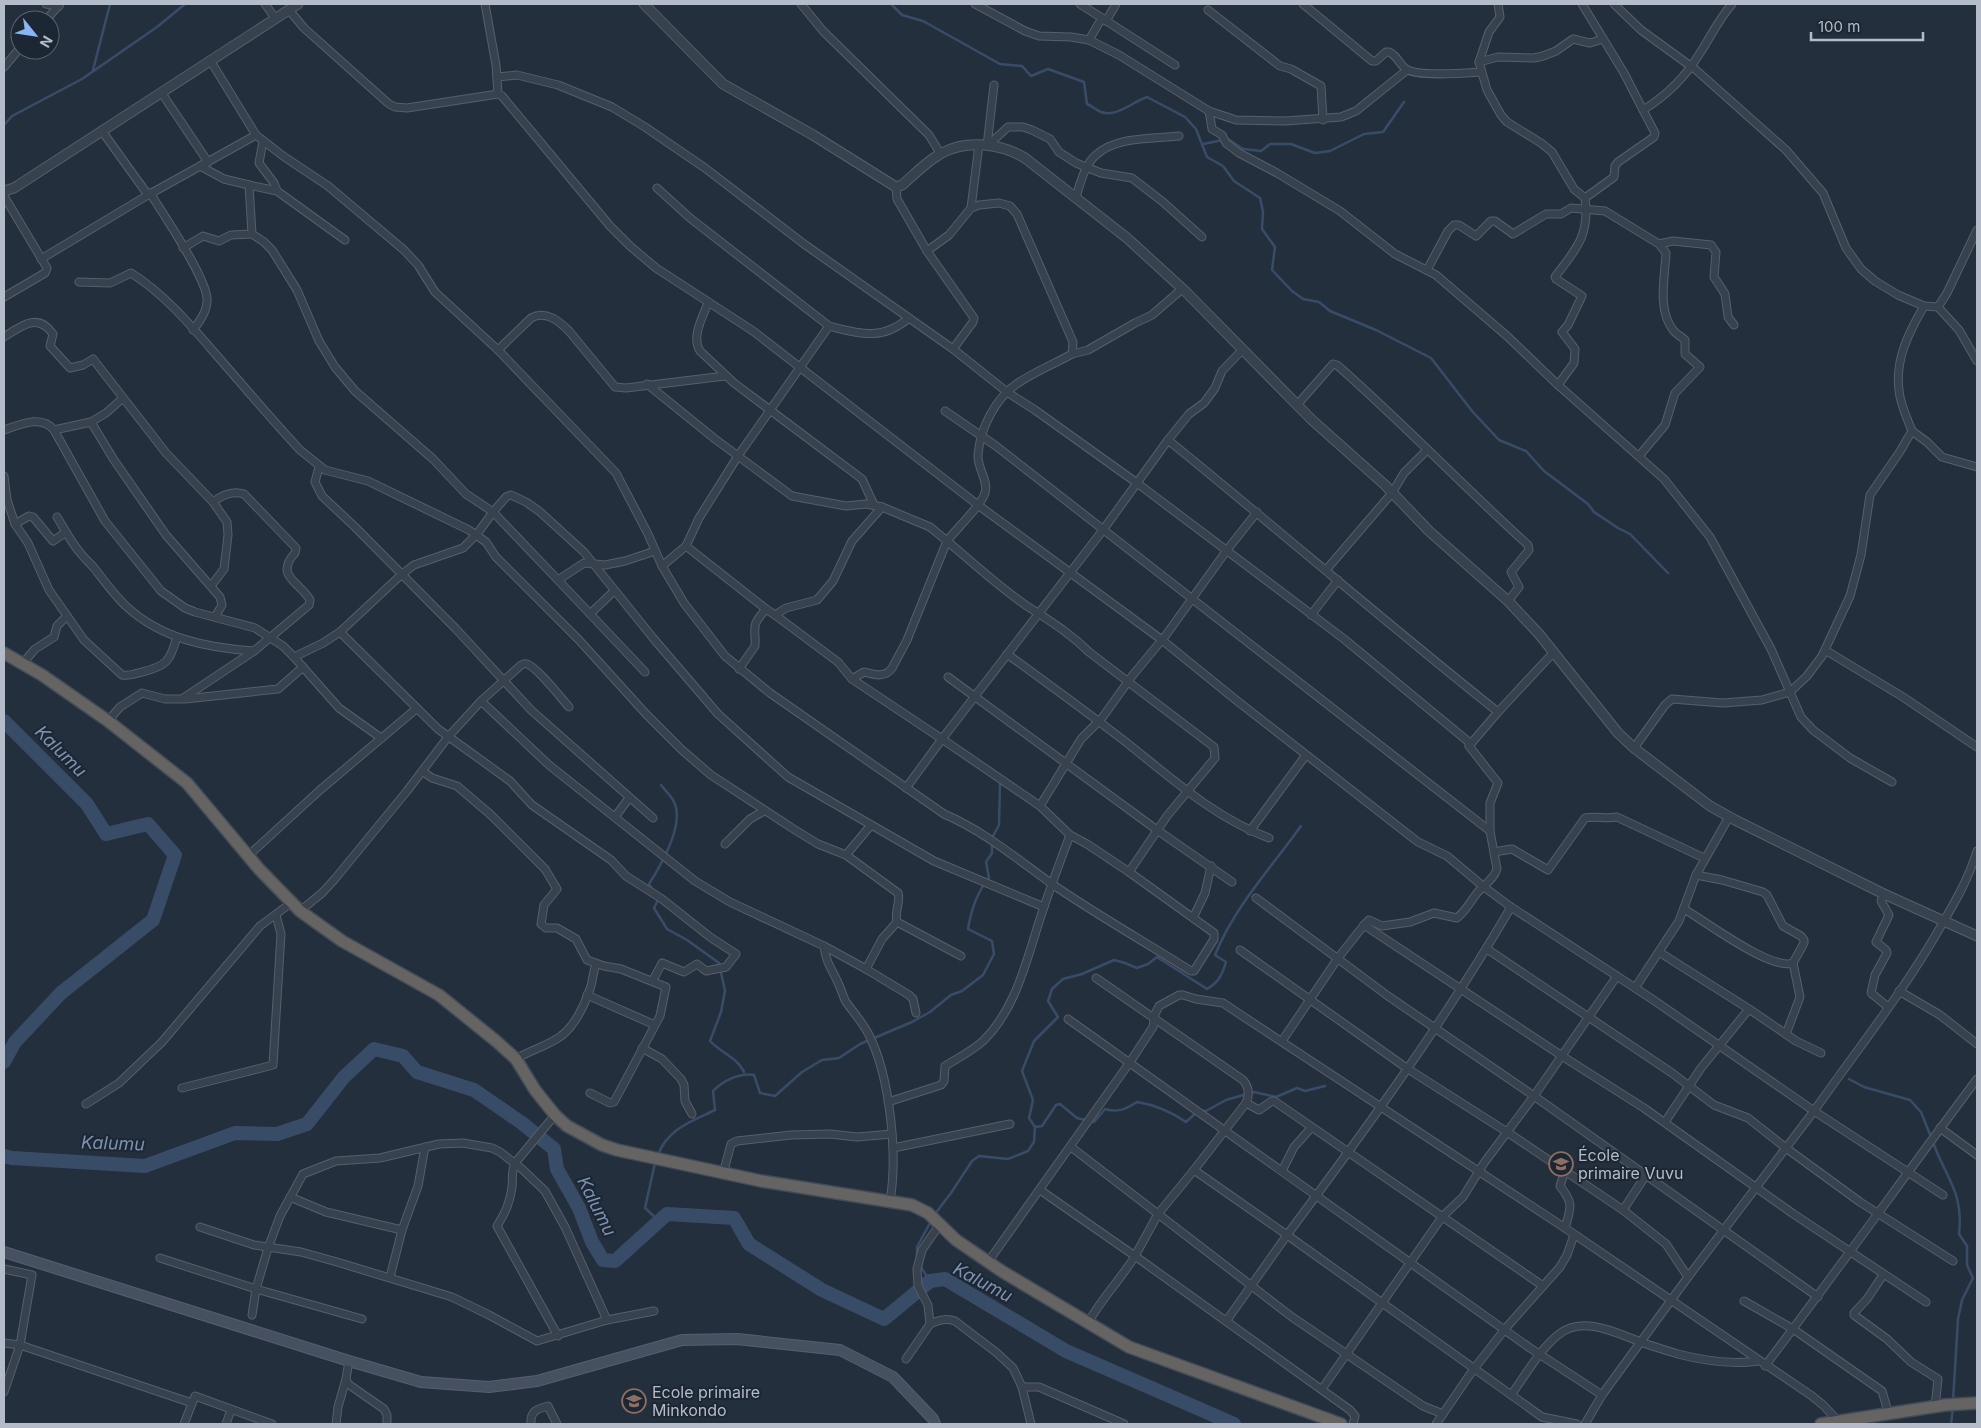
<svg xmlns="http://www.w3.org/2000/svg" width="1981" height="1428" font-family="Inter,sans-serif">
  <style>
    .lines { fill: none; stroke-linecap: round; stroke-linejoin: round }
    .stream { stroke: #394c67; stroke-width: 2.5 }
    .river { stroke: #394c67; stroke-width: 14 }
    .minor-casing { stroke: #565f6c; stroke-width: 9 }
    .tertiary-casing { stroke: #565f6c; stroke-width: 11 }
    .secondary-casing { stroke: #565f6c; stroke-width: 12 }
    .trunk-casing { stroke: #434c59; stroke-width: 14 }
    .minor { stroke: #38414e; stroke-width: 7 }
    .tertiary { stroke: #38414e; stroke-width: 9 }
    .secondary { stroke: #465061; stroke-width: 10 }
    .trunk { stroke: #656462; stroke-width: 11 }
    .labels { text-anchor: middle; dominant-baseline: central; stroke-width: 4; stroke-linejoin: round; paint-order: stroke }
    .poi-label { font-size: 16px; fill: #b4bcc9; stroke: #1d2633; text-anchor: start }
    .water-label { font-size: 18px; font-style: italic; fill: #7c92b1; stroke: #1d2633 }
  </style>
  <rect width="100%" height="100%" fill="#242f3e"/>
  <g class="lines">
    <!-- stream -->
    <g class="stream">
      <path d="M891,4L902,15L923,21L1000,64L1022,66L1031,76L1048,69L1084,82L1087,104C1092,106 1096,110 1101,112C1116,118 1134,101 1147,97L1185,117L1196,129L1207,157L1223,166L1234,181L1260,198L1263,212L1262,229L1275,247L1272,270L1292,291L1303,299L1319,302L1330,311L1376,330L1431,358L1472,411L1499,440L1526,451L1544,471L1588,504L1594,512L1618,528L1630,534L1668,573"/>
      <path d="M93,70L110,4"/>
      <path d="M4,125L12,116L82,79L157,27L185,4"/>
      <path d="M1203,144L1228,139L1243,149L1261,151L1270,144H1291L1315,153L1330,151L1364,134L1383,132L1404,102"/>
      <path d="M992,838L999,825L1000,784"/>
      <path d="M652,889L649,884C661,865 686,822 673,800C670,795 665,790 661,785"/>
      <path d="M659,898L654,908L667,929L687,940L719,963L725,991L721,1012L710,1041C720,1052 739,1059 744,1072"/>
      <path d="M1849,1079L1864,1087L1910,1100L1921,1112L1931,1137"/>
      <path d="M1035,1127L1042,1126L1056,1105L1060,1104L1077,1118L1094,1122L1105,1109C1118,1113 1126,1109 1137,1102C1156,1105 1170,1111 1186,1122L1199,1110L1206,1111L1226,1100L1254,1092L1276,1097L1297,1088L1305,1091L1325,1086"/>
      <path d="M1933,1142C1946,1179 1964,1192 1959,1234L1967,1246V1265L1973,1278L1962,1300L1958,1319L1953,1401"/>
      <path d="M658,1155C667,1129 692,1121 715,1110L713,1091C723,1081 740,1072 754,1075L760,1093L775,1096L802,1072L822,1060L839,1058L860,1044L912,1022L930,1012L951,995L962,991L983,975L994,954L992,941L968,929C971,911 976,893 989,878L986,862L992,853V844"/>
      <path d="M655,1163L645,1208L659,1221"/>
      <path d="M935,1214L951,1193L972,1161L979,1156L1008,1159L1028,1151L1034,1142L1035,1127L1029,1118L1033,1100L1022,1071L1034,1041L1058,1017L1048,1001L1052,989L1063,979L1082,974L1114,960L1125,963L1137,968L1148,964L1157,957L1207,989C1219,982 1222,975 1226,962L1215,955C1235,906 1271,868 1301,826"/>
      <path d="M917,1259V1247L931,1221"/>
      <path d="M920,1266L930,1281"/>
      <path d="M1951,1424L1953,1407"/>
    </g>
    <!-- river -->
    <g class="river">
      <path d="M4,721L87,804L106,834L148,824L175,855L153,920L61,993L15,1042L4,1062"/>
      <path d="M4,1156L12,1158L145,1166L235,1133L277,1134L307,1124L344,1077L374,1049L403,1056L417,1072L474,1090L522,1123L554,1149L557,1169L579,1208L592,1242L603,1260L615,1261L667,1214L734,1218L749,1244L822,1290L884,1319L930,1281L945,1279L1066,1351L1234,1424"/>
    </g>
    <!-- minor casing -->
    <g class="minor-casing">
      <g id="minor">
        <path d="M46,4L59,6"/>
        <path d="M265,4L275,18"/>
        <path d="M485,4L496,65L498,94"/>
        <path d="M801,4L823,31L929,135L940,153"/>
        <path d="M975,4L1025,31L1039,36L1071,37L1089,40L1119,55L1209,111L1236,120L1285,121L1341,117L1356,111L1407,70"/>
        <path d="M1080,4L1175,65"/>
        <path d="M1303,4L1372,61H1376L1386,52H1389C1397,55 1399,64 1406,69C1417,77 1466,73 1481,72"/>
        <path d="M1498,4L1500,17L1489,32L1479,62L1487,90L1501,115L1507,122L1541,143L1552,152L1574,189L1585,198"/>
        <path d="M1582,4L1624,73L1643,110"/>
        <path d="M1614,4L1641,30L1696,70L1786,150L1823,193L1846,248L1861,269L1875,281L1898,295L1924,306L1938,307L1947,293L1977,230"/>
        <path d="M289,10L304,28L389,104L395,107L407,108L498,94L502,96L610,226L630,246L656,268L753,331L978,505L1162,640L1236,700L1418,842L1447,856L1484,887L1511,907L1652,999L1814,1111L1688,1277L1602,1395L1585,1424"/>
        <path d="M1208,10L1280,66L1291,69L1321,86L1323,120"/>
        <path d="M46,20L60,4"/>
        <path d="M1106,21L1116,4"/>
        <path d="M1089,40L1102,18"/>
        <path d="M210,60L256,135L283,156L328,186L404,250L418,265L435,292L498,350L616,473L648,534L662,566L684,603L725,656L770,693L944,814C984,831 1017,859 1052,884C1097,915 1145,942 1191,971H1194L1214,939V933L1129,872L1167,816L1215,758L1214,747L1089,652C1069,632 1048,620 1024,604C997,585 972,562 947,541L907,640L892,668C885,678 875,675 864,672L852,679"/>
        <path d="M1479,62L1498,57L1534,58L1543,56L1556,51L1573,39L1590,43L1603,39"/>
        <path d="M4,67L20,48"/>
        <path d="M497,77L517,75L558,85L612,107L645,127L705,168L804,244L953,349"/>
        <path d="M161,92L208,162"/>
        <path d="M1209,111L1212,129L1222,135L1226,143L1239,153L1277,173L1340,211L1395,254L1436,275L1507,336L1558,385L1664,479L1710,537L1771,649L1801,717L1813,730L1850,758L1892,782"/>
        <path d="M102,131L148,195"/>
        <path d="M263,141L259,163L274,183L277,191"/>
        <path d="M987,146L1008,127H1023L1032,130L1050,139L1059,152L1076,163L1101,173L1132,178L1163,202L1202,237"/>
        <path d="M987,146L994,85"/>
        <path d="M200,166L224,179L249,185L252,234L264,242L272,250L297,290L319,341L335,367L355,391L433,459L466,494L493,512L506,497L511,495L526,502L539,511L584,552L653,638L718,714L788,777L934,861L1044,907"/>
        <path d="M249,185L277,191L345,240"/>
        <path d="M896,187L897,199L927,251L974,318L973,322L953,349L1007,392L1035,410L1137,483L1344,639L1470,743"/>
        <path d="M657,188L690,218L829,326"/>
        <path d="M150,193C164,215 205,276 207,298C208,310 200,321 193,330"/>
        <path d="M4,196L47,268L45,273L4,297"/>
        <path d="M1076,197C1080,184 1085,164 1096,155C1117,136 1153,139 1179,136"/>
        <path d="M971,208L979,145"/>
        <path d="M1659,244L1673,241L1711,245L1716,252L1714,277L1725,294L1728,317L1734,325"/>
        <path d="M183,248L203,236L219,241L231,235L252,234"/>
        <path d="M41,259L148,195L256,135"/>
        <path d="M1427,270L1448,231L1454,225H1459L1476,236L1491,221H1495L1513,234L1546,214H1561L1571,208L1605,211L1659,244L1666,253C1665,277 1657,309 1673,330C1676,334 1682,337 1685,340V354L1700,367L1675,393L1665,425L1639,456"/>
        <path d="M79,282L110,283L131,273C165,294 193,328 219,358C246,389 272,420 300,450L325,470L368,481L469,530L486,542L496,557L579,640L646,714L682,750L711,775L792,828L818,844L846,855L871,825"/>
        <path d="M708,303C703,316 691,337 700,351L734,383L862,479L874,505"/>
        <path d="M1938,307L1959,330L1977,361"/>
        <path d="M4,337C21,326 38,312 53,334L50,346L70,368L83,365L93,359L166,453L213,502C222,495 232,490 244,494L296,548L295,553C274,576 300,582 310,600L309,605L254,651L182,699H165L142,693L120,707L108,721"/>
        <path d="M498,350L531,318C546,310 559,321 569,331L615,387L626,388L725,376"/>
        <path d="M1072,354L1088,350L1135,323L1152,315L1182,289"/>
        <path d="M647,384L715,439L792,496L846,506L866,504L882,507L930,527L947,541C956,529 981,506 985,493C989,481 977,468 978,455C980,429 995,398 1018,383C1034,372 1054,364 1072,354L1073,342L1017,214L1010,206L999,203L979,205L971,208L949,235L927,251"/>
        <path d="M1558,385L1574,363L1575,349L1562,332L1568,325L1582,296L1556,279L1555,277C1576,249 1590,236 1585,198L1614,177L1615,166L1618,162L1654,137L1655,133L1643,110C1666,96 1686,76 1700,53C1711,36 1719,19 1732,4"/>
        <path d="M1297,405L1333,364L1337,365C1403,423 1463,486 1528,545L1529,550L1511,572L1519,587L1508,601"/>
        <path d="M945,411L996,446L1490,831"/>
        <path d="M91,422L114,460L166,535L220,597L222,605L215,617"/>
        <path d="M4,430C19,425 42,414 54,430L105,521L161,591L185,608L195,612L255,628L283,646L294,657L323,643L340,632L401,575L414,565L463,548L477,534L493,512L558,580L584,563L605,565L625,561L655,551"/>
        <path d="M54,430L91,422L106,413L123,398"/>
        <path d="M1912,431L1927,442L1942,457L1977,467"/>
        <path d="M1168,440C1279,530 1386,623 1498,712"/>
        <path d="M319,467L315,482L322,496L355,527L456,629L531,710L653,818"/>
        <path d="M4,476L7,500L15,524L28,543L49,590L84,640L122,675C129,676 135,674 142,672C167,666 170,661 177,637"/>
        <path d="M57,517C65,530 72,544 82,555C86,560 91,564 95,569C105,582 115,596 127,607C162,639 208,648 254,651"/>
        <path d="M15,524L29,516L33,517L53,541L66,532"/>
        <path d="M686,546L766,609"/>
        <path d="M662,566L686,546L699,518L738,456L829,326C861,334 882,341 909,318"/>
        <path d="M1326,570L1392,493L1404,473L1427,450"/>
        <path d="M558,580L645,672"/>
        <path d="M211,586L224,569L228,535L227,522L213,502"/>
        <path d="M590,614L614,591"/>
        <path d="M775,615L838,662L852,679L942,739L1103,530L1168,440L1189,414L1204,403L1215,388L1222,371L1243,349"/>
        <path d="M1311,615L1338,580"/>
        <path d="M340,632L438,729L510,781L532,805L611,860L626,876L662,899L710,937L736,954L726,967L706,971L697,964L684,972L662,963L653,980"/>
        <path d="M1825,650L1903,697L1977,747"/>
        <path d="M1007,654C1047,683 1087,712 1127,743C1171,778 1215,818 1269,838"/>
        <path d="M294,657L339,708L381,738"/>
        <path d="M23,663L35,649L54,637L57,626L66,617"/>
        <path d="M739,669L755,646C756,626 750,627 766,609L775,615L786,608L817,600L833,581L852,541L882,507"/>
        <path d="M948,677L1157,830L1232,882"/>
        <path d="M185,699L278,689L303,667"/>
        <path d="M481,701L549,765L695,881L730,902L824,946C826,964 833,970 839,985C842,991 843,997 846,1002C854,1013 862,1022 868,1033C890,1075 898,1155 890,1201"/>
        <path d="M1634,748L1665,705L1672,699L1723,703L1762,700L1790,692L1807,676L1822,656L1850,596L1861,555L1870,495L1899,453L1912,431C1907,418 1900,404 1899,390C1895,359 1909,332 1924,306"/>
        <path d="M422,771L432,778L457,786L491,815L545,869L557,889L544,905L541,924L546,928H557L576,939L587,960L604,966L621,969L666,987L660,1016L614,1102L610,1103L590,1093"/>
        <path d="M906,788L942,739L1040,806"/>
        <path d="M615,817L629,798"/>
        <path d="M1250,831L1306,755"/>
        <path d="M725,844L750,819L764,811"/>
        <path d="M1494,852L1512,849L1548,870L1585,818C1595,816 1606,819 1617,817L1704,858"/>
        <path d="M846,855L898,893C901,902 894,912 897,922L961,956"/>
        <path d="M248,856L320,790L416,709"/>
        <path d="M1129,872L1087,844L1070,835L1040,806L1081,739L1102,718L1132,676L1166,635L1227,550L1257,512"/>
        <path d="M1884,894L1881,901L1889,915L1876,942L1886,950L1887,953L1875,975L1871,993L1888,1007"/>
        <path d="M1256,898L1388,996L1534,1096L1818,1297"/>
        <path d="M1684,909C1705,921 1771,971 1793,963L1804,943V940L1801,936L1783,926L1767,895L1763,892L1722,880L1696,875"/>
        <path d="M300,911L322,893L334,880L407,791L448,737L481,701L520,666C523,664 524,663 527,664C537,667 561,698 569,707"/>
        <path d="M1193,918L1205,893L1211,866"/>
        <path d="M1364,925L1562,1056L1644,1108L1792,1213L1926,1302"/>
        <path d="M824,946L866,969L882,939L897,922"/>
        <path d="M1487,949L1672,1073L1714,1105L1748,1118L1786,1148L1860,1202L1953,1261"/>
        <path d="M1240,950L1408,1069L1507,1132L1623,1210L1666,1244L1688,1277"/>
        <path d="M1659,952L1749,1009L1701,1068L1665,1122"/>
        <path d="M866,969L909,995L913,999L916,1013"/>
        <path d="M1096,978L1243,1080C1249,1087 1250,1094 1246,1103"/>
        <path d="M1635,988L1679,921L1696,875L1729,817"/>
        <path d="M1899,991L1940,1015L1977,1044"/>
        <path d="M587,995L655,1025"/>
        <path d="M1749,1009L1796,1041L1821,1053"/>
        <path d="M1068,1019L1530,1348L1602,1395"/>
        <path d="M1786,1034L1800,997L1793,963"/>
        <path d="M1282,1041L1338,958L1364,925L1369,920L1382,926L1410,922L1434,913L1457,918C1466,911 1470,902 1477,893C1484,885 1494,879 1497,869L1490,831V803L1498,783L1469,746L1498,712L1553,653"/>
        <path d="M642,1048L662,1059L681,1079L684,1085L685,1101L692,1114"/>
        <path d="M516,1059C530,1050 548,1046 561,1036C576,1025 585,1004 591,986C593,979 593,972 596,964"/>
        <path d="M182,1088L273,1065L281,934L276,915"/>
        <path d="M888,1102L941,1085L944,1081L945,1066C958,1058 972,1051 983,1041C1019,1006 1028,952 1044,907C1052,883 1061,859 1070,835"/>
        <path d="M86,1104L119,1083L162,1042L260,926L291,903"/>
        <path d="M555,1115L515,1163C511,1172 513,1178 512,1187C510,1203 505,1213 497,1226L558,1336"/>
        <path d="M1940,1128L1977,1155"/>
        <path d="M1071,1147L1292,1317L1423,1406L1443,1414"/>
        <path d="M893,1148L1010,1124"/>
        <path d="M1194,1170L1246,1103L1259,1110L1272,1101H1274L1543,1286"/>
        <path d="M1282,1171L1294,1147L1311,1128"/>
        <path d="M1565,1171L1560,1186C1574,1204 1571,1207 1565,1228"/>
        <path d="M723,1174L731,1144L737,1141L791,1135L830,1134L857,1137L892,1134"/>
        <path d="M1040,1190L1135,1256L1158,1214L1194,1170L1287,1235C1366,1129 1444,1022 1511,907"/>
        <path d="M1943,1195L1814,1111C1857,1050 1904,991 1941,926C1955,902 1969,878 1977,851"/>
        <path d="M290,1197L326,1212L402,1230L390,1277"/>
        <path d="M1623,1210L1646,1175"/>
        <path d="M200,1227L254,1245L301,1252L337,1262L452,1297L489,1315L537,1341L607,1320"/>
        <path d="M402,1230L418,1186L425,1147"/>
        <path d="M160,1258L256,1289L362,1319"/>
        <path d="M988,1262L1130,1062L1153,1027L1155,1014L1159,1006L1179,995H1183L1196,999L1223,1003L1244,1017L1565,1228L1812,1396L1823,1405L1839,1422"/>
        <path d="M4,1269L32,1275L20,1345L4,1392"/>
        <path d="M1883,1275L1867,1299L1854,1313V1315L1887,1339L1911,1362L1938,1379L1935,1407"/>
        <path d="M1744,1301L1793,1329L1882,1391L1889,1415"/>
        <path d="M252,1315L256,1289L268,1248L280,1216L303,1174L336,1161L380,1158L439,1144L463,1143L492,1148L500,1152L522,1169L545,1191L565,1227L607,1320L654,1311"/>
        <path d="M1227,1320L1287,1235L1542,1417L1577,1424"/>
        <path d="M1088,1323C1101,1299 1121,1279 1135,1256L1350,1410L1355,1416L1353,1424"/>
        <path d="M930,1324L928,1305L918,1286L917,1269L922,1250L940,1224"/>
        <path d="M4,1343L20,1345L192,1403"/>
        <path d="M906,1359L930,1324C939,1320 946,1318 955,1321L997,1353L1013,1368L1022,1387"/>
        <path d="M349,1361L346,1379L348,1384L384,1409L387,1415V1424"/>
        <path d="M1765,1366C1837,1271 1906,1174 1977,1079"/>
        <path d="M1322,1389L1442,1217L1463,1197L1484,1163L1534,1096L1617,976"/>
        <path d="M1511,1395C1525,1376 1540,1349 1558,1335C1581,1315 1614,1332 1638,1341C1651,1346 1665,1350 1678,1354C1705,1361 1731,1365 1758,1361"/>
        <path d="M184,1424L195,1396L272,1424"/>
        <path d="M226,1424L231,1410"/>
        <path d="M336,1424L338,1407L346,1379"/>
        <path d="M531,1424C530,1411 537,1409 548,1406L557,1424"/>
        <path d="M1031,1424L1022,1387H1039L1124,1424"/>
        <path d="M1436,1424L1473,1370L1505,1329L1560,1267L1567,1255L1574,1235"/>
      </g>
    </g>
    <!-- tertiary casing -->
    <g class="tertiary-casing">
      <g id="tertiary">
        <path d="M644,4L723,84L813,135L896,187L902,185C915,174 928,160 942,153C967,139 1002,144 1025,158L1127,238L1186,292L1312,420L1385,485L1429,531L1508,601L1539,634L1618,733L1634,748L1710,806L1735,820L1884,894L1977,936"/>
        <path d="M4,191L14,188L298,4"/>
      </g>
    </g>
    <!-- secondary casing -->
    <g class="secondary-casing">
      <path id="secondary" d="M4,1252L349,1361L421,1382L489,1387L537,1381L682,1340L737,1339L840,1350L893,1377L933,1419L935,1424"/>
    </g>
    <!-- trunk casing -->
    <g class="trunk-casing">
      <g id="trunk">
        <path d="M4,653L42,675L108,721L187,783L259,869L300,911L342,941L439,995L496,1041L516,1059L535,1090L555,1115L567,1126L602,1145L617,1150L761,1181L912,1205L928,1213L956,1240L1003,1272L1129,1347L1341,1424"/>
        <path d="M1821,1424L1945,1405L1977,1403"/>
      </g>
    </g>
    <!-- minor -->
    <use href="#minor" class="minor"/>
    <!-- tertiary -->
    <use href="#tertiary" class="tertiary"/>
    <!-- secondary -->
    <use href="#secondary" class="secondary"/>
    <!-- trunk -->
    <use href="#trunk" class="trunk"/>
  </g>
  <!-- icons -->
  <defs>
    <g id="school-ring" transform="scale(1.25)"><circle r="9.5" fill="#1d2633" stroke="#8d6e63" stroke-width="1.5"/><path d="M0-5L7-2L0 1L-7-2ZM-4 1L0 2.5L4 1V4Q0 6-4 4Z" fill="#8d6e63"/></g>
  </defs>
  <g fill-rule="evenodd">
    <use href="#school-ring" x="1561" y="1164"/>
    <use href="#school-ring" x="634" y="1401"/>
  </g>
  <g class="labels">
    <!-- poi labels -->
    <g class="poi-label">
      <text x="1578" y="1155">École<tspan x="1578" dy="18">primaire Vuvu</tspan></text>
      <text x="652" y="1392">Ecole primaire<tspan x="652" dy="18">Minkondo</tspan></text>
    </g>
    <!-- water labels -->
    <g class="water-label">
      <text transform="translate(61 751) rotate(45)">Kalumu</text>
      <text transform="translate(113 1143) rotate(2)">Kalumu</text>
      <text transform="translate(597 1206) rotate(63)">Kalumu</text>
      <text transform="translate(983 1282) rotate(28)">Kalumu</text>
    </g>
  </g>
  <!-- border -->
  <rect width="1981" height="1428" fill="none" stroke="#b4bcc9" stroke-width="10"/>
  <!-- north arrow -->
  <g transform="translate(35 35) rotate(120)"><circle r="24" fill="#1d2633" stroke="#59626f"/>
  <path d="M0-4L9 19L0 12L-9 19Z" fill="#8ab4f8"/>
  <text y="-8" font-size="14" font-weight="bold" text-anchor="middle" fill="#b4bcc9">N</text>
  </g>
  <!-- scale -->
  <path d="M1811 32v8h112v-8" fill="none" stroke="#b4bcc9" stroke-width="2.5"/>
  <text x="1818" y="32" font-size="15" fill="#b4bcc9" stroke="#1d2633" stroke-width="4" paint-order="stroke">100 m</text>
</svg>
